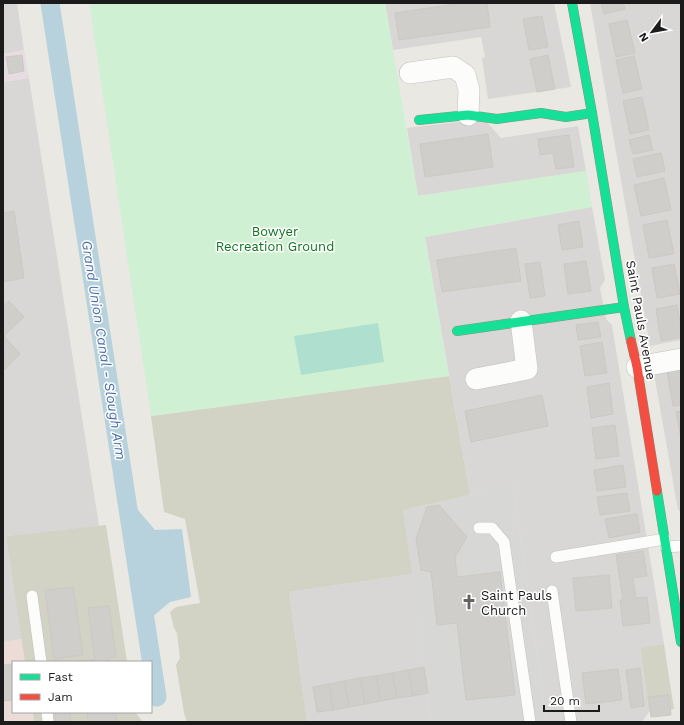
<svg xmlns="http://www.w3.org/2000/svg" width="684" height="725" font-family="'Work Sans',sans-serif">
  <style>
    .residential { fill: #d8d7d5 }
    .commercial { fill: #ebdcd8 }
    .industrial { fill: #e7dce1 }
    .religious { fill: #d7d7d5 }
    .construction { fill: #d2d2c5 }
    .park { fill: #d0f0d3 }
    .pitch { fill: #afe0cf }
    .water { fill: #b7d2dc }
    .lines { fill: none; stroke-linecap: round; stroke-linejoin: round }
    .canal { stroke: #b7d2dc; stroke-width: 19 }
    .building { fill: #d0ceca; stroke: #ccc9c4 }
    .lane-casing { stroke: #c2c2bf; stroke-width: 12 }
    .street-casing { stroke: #c2c2bf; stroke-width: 22 }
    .fast-casing { stroke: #8f927c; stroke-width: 10 }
    .jam-casing { stroke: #8f927c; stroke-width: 10 }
    .lane { stroke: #fcfcfb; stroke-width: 11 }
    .street { stroke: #fcfcfb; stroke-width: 21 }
    .fast { stroke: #16e098; stroke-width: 9 }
    .jam { stroke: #f24e42; stroke-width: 9 }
    .labels { text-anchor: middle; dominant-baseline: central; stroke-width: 3; stroke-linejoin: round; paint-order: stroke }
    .park-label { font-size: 13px; fill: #0e741f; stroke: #fff }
    .street-label { font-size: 13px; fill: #1b1b1b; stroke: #fff }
    .poi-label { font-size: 13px; fill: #1b1b1b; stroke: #fff; text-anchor: start }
    .water-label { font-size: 14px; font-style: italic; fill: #4b71a7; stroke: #fff }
  </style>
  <rect width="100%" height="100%" fill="#e9e8e3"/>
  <!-- residential -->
  <g class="residential">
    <path d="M3,3H17L24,50L3,54Z"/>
    <path d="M385,3H554L571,87L488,99L482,58L485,57L481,37L393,50Z"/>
    <path d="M590,3H681V340L650,346Z"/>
    <path d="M29,78L99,526L6,536L22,639L3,642V82Z"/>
    <path d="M484,119L501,138L578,126L586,171L418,196L407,128Z"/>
    <path d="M592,207L605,280L600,288L606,319L612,325L664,644L640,649L649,712L642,722H547L513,485L470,495L425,237Z"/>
    <path d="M681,362V512L678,510L653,368Z"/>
    <path d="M412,574L431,722H307L289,592Z"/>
  </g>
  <!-- commercial -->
  <path class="commercial" d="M22,639L25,662H13V712H33L34,722H3V642Z"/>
  <!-- industrial -->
  <path class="industrial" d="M24,50L29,78L3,82V54Z"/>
  <!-- religious -->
  <path class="religious" d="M513,484L547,722H431L403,510L470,495Z"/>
  <!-- construction -->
  <g class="construction">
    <path d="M449,376L470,495L403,510L412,574L289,592L307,722H187L184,713L176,665L180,658L177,633L174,628L170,612L176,607L200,603L185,519L164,512L151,416Z"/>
    <path d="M106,525L127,662H25L6,536Z"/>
    <path d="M664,644L674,709L649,712L640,648Z"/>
    <path d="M33,712H135L143,722H34Z"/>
  </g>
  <!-- park -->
  <path class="park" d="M89,3H385L418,196L586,171L592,207L425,237L449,376L151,416Z"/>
  <!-- pitch -->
  <path class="pitch" d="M378,323L384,362L301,375L294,336Z"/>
  <!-- water -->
  <path class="water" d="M126,496L155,530L182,529L191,597L170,602L146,622Z"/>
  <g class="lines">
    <!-- canal -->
    <path class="canal" d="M50,3L157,697"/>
  </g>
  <!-- building -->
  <g class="building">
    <path d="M462,3H487L490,27L399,40L395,13Z"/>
    <path d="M601,3H623L625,9L604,14Z"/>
    <path d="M542,16L548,47L529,50L523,19Z"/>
    <path d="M627,20L635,53L616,57L609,24Z"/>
    <path d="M22,55L24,71L9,74L6,57Z"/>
    <path d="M548,55L555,89L537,92L530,59Z"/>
    <path d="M634,56L642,89L623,93L616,60Z"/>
    <path d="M642,97L649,130L630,134L623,101Z"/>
    <path d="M488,134L493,167L425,177L420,144Z"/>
    <path d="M569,135L574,167L556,169L553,153L540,155L538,139Z"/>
    <path d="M649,135L653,150L633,154L629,140Z"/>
    <path d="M661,153L665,171L637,177L633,159Z"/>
    <path d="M664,178L671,210L641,216L634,185Z"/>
    <path d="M14,211L24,278L3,282V213Z"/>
    <path d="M667,220L674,254L649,258L643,225Z"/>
    <path d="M579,221L583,247L562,250L558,225Z"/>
    <path d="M516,248L521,281L442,292L437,260Z"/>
    <path d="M586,261L591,291L568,294L564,264Z"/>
    <path d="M540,262L545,296L530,298L525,264Z"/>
    <path d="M674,264L680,294L657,298L652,268Z"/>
    <path d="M9,301L24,317L4,336L20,354L4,370L3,306Z"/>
    <path d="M677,305L681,328V337L661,341L656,309Z"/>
    <path d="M598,322L601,337L578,340L576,325Z"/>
    <path d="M602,342L607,373L585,376L580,346Z"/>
    <path d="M681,368V405L673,406L667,371Z"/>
    <path d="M609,383L613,414L591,418L587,387Z"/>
    <path d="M542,395L548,426L471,442L465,411Z"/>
    <path d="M681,411V438L676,412Z"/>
    <path d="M615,425L619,456L596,459L592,428Z"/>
    <path d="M623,465L626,487L597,491L594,470Z"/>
    <path d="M627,493L630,511L600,515L597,497Z"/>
    <path d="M439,505L467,537L455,557L457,577L500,572L515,695L466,700L457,623L437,625L431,572L421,570L416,539L427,507Z"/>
    <path d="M637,514L640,532L609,538L605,519Z"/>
    <path d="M643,551L647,576L633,578L636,598L647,597L650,623L623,626L620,600H623L616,555Z"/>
    <path d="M609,575L612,608L576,611L573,578Z"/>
    <path d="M73,587L83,655L54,659L45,590Z"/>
    <path d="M109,606L116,657L108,658L109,662H80L95,659L88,608Z"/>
    <path d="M13,664V700L3,701V665Z"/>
    <path d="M424,667L428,693L413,696L408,670Z"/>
    <path d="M640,668L644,706L631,708L626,670Z"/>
    <path d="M618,669L622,700L586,704L582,673Z"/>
    <path d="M408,670L413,696L397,698L392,673Z"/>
    <path d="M392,673L397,698L381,701L376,676Z"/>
    <path d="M376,676L381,701L365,704L360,678Z"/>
    <path d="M360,678L365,704L349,707L344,681Z"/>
    <path d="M344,681L349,707L333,710L329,684Z"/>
    <path d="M329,684L333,710L317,712L313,687Z"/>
    <path d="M669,695L671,715L651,717L649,697Z"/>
    <path d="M55,712H70L71,722H56Z"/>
    <path d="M87,712H115L117,722H88Z"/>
  </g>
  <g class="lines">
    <!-- lane casing -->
    <g class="lane-casing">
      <g id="lane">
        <path d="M479,528H492L504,542L530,722"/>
        <path d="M666,547L681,546"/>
        <path d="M556,557L665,539"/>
        <path d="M552,591L571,722"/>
        <path d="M32,596L41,662"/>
        <path d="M47,712L48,722"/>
      </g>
    </g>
    <!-- street casing -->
    <g class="street-casing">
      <g id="street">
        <path d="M410,73L453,67L465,75L469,90L468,115"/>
        <path d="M637,367L681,359"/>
        <path d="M476,379L527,369L521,321"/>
      </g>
    </g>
    <!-- fast casing -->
    <g class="fast-casing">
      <g id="fast">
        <path d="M572,3L592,113L624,307L631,341"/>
        <path d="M419,120L468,115L497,119L541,113L566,117L592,113"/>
        <path d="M457,331L624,307"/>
        <path d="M657,491L681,642"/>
      </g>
    </g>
    <!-- jam casing -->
    <g class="jam-casing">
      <path id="jam" d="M631,341L637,367L657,491"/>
    </g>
    <!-- lane -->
    <use href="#lane" class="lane"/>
    <!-- street -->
    <use href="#street" class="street"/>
    <!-- fast -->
    <use href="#fast" class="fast"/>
    <!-- jam -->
    <use href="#jam" class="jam"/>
  </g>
  <!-- icons -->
  <defs>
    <g id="church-bare" transform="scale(1.2)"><path d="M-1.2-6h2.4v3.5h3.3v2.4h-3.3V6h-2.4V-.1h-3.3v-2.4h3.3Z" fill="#636361" stroke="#fff" stroke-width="2.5" paint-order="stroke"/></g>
  </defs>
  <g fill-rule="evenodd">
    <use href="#church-bare" x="469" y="602"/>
  </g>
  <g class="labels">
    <!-- park labels -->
    <g class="park-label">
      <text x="275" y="231">Bowyer<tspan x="275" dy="15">Recreation Ground</tspan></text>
    </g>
    <!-- street labels -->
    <g class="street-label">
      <text transform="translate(641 320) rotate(80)">Saint Pauls Avenue</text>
    </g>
    <!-- poi labels -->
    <g class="poi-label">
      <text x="481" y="595">Saint Pauls<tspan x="481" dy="15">Church</tspan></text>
    </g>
    <!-- water labels -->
    <g class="water-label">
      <text transform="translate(104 350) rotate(81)">Grand Union Canal - Slough Arm</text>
    </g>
  </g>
  <!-- border -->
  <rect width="684" height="725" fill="none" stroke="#1b1b1b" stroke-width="8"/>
  <!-- legend -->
  <rect x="12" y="661" width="140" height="52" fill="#ffffff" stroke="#a4a4a4"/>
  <rect x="20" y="674" width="20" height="6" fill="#16e098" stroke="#a4a4a4"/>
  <text x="48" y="681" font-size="12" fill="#1b1b1b">Fast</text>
  <rect x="20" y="694" width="20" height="6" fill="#f24e42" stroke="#a4a4a4"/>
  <text x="48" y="701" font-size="12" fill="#1b1b1b">Jam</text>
  <!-- north arrow -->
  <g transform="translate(652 32) rotate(238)" stroke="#ffffff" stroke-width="3" paint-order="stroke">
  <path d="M0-3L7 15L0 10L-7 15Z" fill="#1b1b1b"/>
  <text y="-6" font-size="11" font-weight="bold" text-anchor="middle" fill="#1b1b1b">N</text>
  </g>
  <!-- scale -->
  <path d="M544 705v6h55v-6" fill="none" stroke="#1b1b1b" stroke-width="2"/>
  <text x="550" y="705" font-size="12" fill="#1b1b1b" stroke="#ffffff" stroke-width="3" paint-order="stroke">20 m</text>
</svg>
